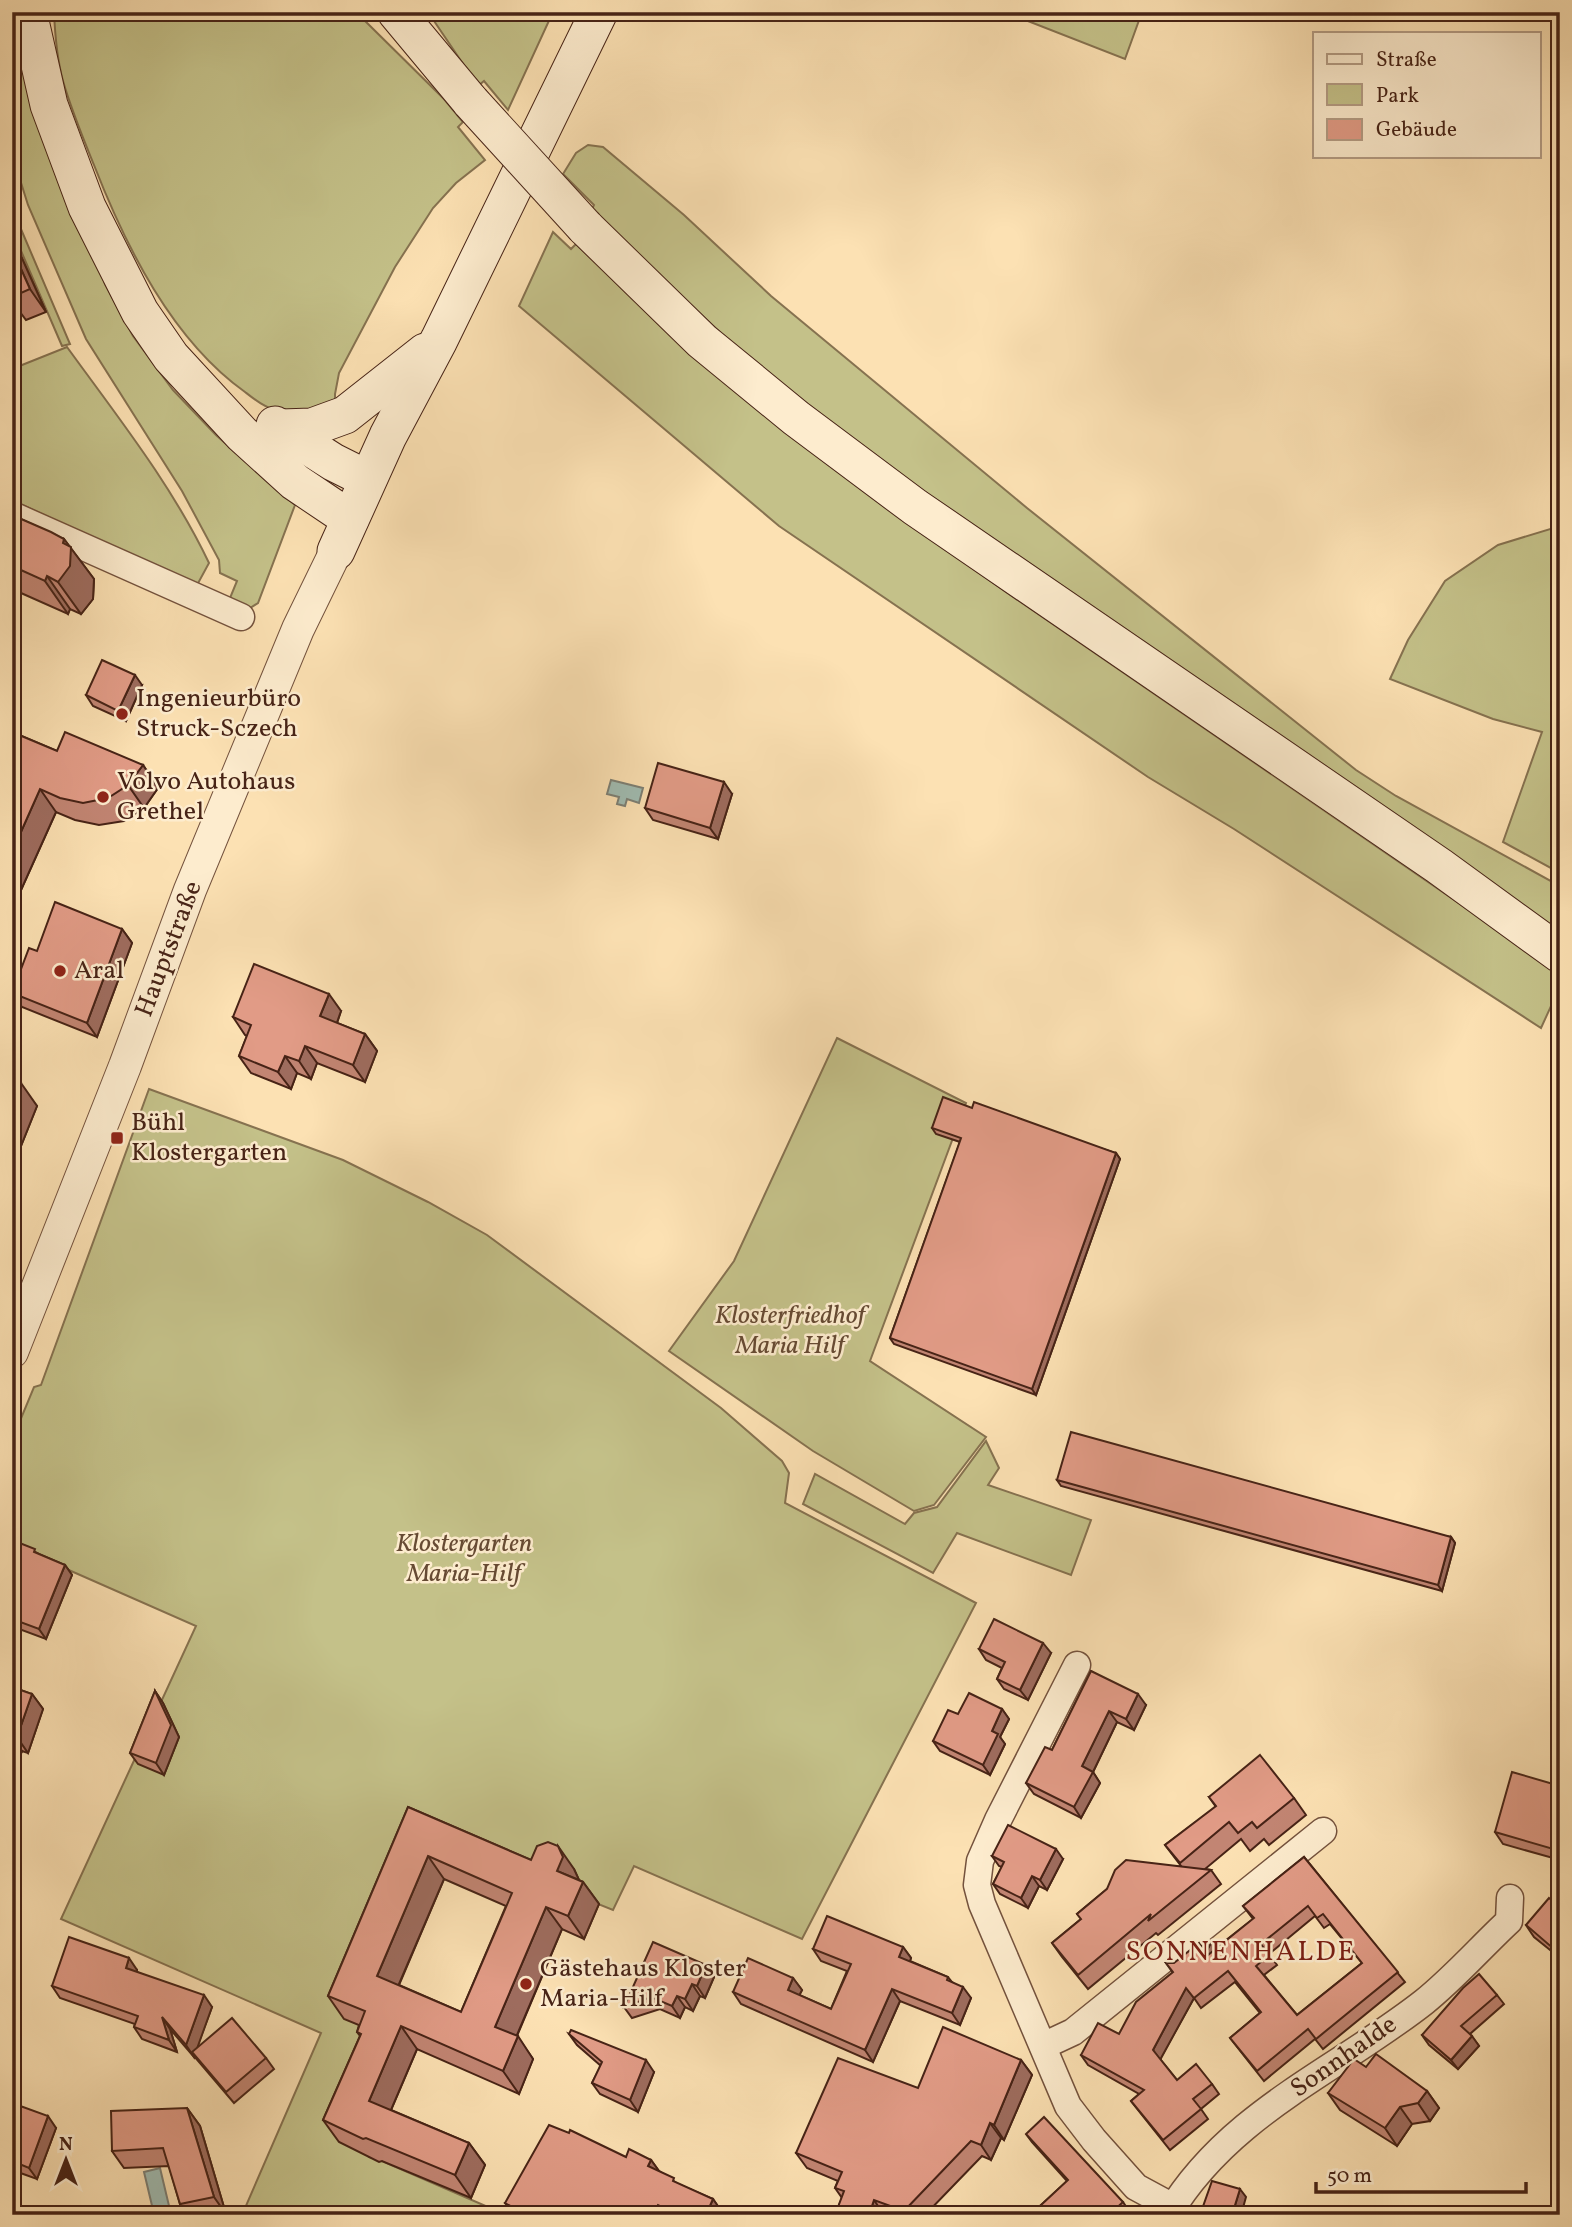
<svg xmlns="http://www.w3.org/2000/svg" width="1572" height="2227" font-family="Vollkorn,serif">
  <style>
    .green { fill: #c4c189; stroke: #867250; stroke-width: 2 }
    .water { fill: #a0bcb2; stroke: #7c7f74; stroke-width: 2 }
    .lines { fill: none; stroke-linecap: round; stroke-linejoin: round }
    .minor-casing { stroke: #74523d; stroke-width: 29 }
    .tertiary-casing { stroke: #74523d; stroke-width: 34 }
    .secondary-casing { stroke: #472316; stroke-width: 39 }
    .minor { stroke: #fdecce; stroke-width: 26 }
    .tertiary { stroke: #fdecce; stroke-width: 32 }
    .secondary { stroke: #fdecce; stroke-width: 37 }
    .secondary-bridge-casing { stroke: #472316; stroke-width: 39; stroke-linecap: butt }
    .secondary-bridge { stroke: #fdecce; stroke-width: 37 }
    .wall { fill: #c28573; stroke: #472316; stroke-width: 2; fill-rule: evenodd }
    .shaded-wall { fill: #9e6c5e; stroke: #472316; stroke-width: 2 }
    .building { fill: #e19b86; stroke: #472316; stroke-width: 2; fill-rule: evenodd }
    .poi-dot { fill: #8f2418; stroke: #fdecce; stroke-width: 2.5 }
    .labels { text-anchor: middle; dominant-baseline: central; stroke-width: 5; stroke-linejoin: round; paint-order: stroke }
    .poi-label { font-size: 26px; fill: #472316; stroke: #fdecce; text-anchor: start }
    .street-label { font-size: 26px; fill: #472316; stroke: #fdecce }
    .park-label { font-size: 26px; font-style: italic; fill: #664a33; stroke: #fdecce }
    .neighbourhood-label { font-size: 28px; letter-spacing: 2px; fill: #7a1f14; stroke: #fdecce }
  </style>
  <rect width="100%" height="100%" fill="#fce1b3"/>
  <filter id="stains"><feTurbulence type="fractalNoise" baseFrequency=".00286" numOctaves="4"/><feColorMatrix values="0 0 0 0 .2 0 0 0 0 .09 0 0 0 0 .02 0 0 0 .5 -.17"/></filter>
  <radialGradient id="worn" r=".72"><stop offset=".6" stop-color="#630" stop-opacity="0"/><stop offset="1" stop-color="#630" stop-opacity=".3"/></radialGradient>
  <!-- green -->
  <g class="green">
    <path d="M12,12L105,284L133,336L173,390L216,435L295,505L258,603L250,608L230,598L237,581L220,573L219,560L182,491L86,339L28,205L12,154Z"/>
    <path d="M54,12H356L444,99L463,122L458,127L485,160L456,183L433,208L395,267L339,373L335,394V408C319,408 292,413 277,410C265,408 254,399 245,392C172,340 126,247 94,165C83,138 71,109 63,81C57,59 55,35 54,12Z"/>
    <path d="M428,12H553L508,110L484,81L478,86Z"/>
    <path d="M1005,12H1142L1125,59Z"/>
    <path d="M588,145L603,147L684,215L771,296L1027,508L1356,770L1396,796L1560,886V932L994,543L863,448L736,347L670,286L592,209L594,205L563,174L576,153Z"/>
    <path d="M12,208L70,344L62,346L12,230Z"/>
    <path d="M553,232L571,249L576,244L692,356L884,505L1006,592L1511,939L1560,976V994L1557,993L1541,1028L1234,829L1148,777L779,526L519,306Z"/>
    <path d="M67,347C117,416 172,485 209,563L196,587L12,500V369Z"/>
    <path d="M1560,526V873L1503,842L1542,732L1493,719L1390,679L1408,640L1445,581L1498,545Z"/>
    <path d="M837,1038L966,1103L870,1361L986,1437L934,1505L914,1511L813,1451L669,1351L734,1261Z"/>
    <path d="M149,1089L343,1160L428,1202L487,1235L721,1408L782,1461L789,1473L785,1503L976,1603L802,1939L634,1866L613,1910L573,1894L553,1869L424,1830L344,2018L385,2036L369,2157L382,2161L488,2207L484,2215H242L321,2033L61,1919L196,1626L12,1545V1440L34,1387L41,1385Z"/>
    <path d="M986,1441L999,1468L988,1485L1091,1520L1071,1575L957,1533L933,1573L803,1504L815,1474L905,1524L914,1513L937,1507Z"/>
  </g>
  <!-- water -->
  <g class="water">
    <path d="M611,780L643,788L639,803L627,799L625,806L617,804L619,797L607,794Z"/>
    <path d="M160,2168L170,2210L154,2214L144,2172Z"/>
  </g>
  <g class="lines">
    <!-- minor casing -->
    <g class="minor-casing">
      <g id="minor">
        <path d="M12,515L241,617"/>
        <path d="M1077,1665L998,1820L980,1861L977,1885L982,1904L1068,2106L1094,2140L1136,2187L1173,2207"/>
        <path d="M1043,2046L1073,2032L1323,1831"/>
        <path d="M1168,2215C1229,2113 1335,2072 1424,2002C1454,1978 1481,1947 1509,1921L1510,1898"/>
      </g>
    </g>
    <!-- tertiary casing -->
    <g class="tertiary-casing">
      <path id="tertiary" d="M12,1352L125,1066L190,890L298,629L336,551"/>
    </g>
    <!-- secondary casing -->
    <g class="secondary-casing">
      <g id="secondary">
        <path d="M28,12L49,105L87,207L140,312L171,357L242,434L295,482L350,519"/>
        <path d="M396,12L471,102"/>
        <path d="M585,227L702,341L796,418L915,507L1439,866L1560,954"/>
        <path d="M275,425L333,462L367,479"/>
        <path d="M281,428L312,427L345,415L425,352"/>
        <path d="M336,551L388,436L439,340L599,12"/>
      </g>
    </g>
    <!-- minor -->
    <use href="#minor" class="minor"/>
    <!-- tertiary -->
    <use href="#tertiary" class="tertiary"/>
    <!-- secondary -->
    <use href="#secondary" class="secondary"/>
    <!-- secondary-bridge casing -->
    <g class="secondary-bridge-casing">
      <path id="secondary-bridge" d="M471,102L585,227"/>
    </g>
    <!-- secondary-bridge -->
    <use href="#secondary-bridge" class="secondary-bridge"/>
  </g>
  <!-- wall -->
  <g class="wall">
    <path d="M12,236L46,312L26,320L20,312L12,316Z"/>
    <path d="M12,515L64,539L94,579L93,599L81,614L70,609L68,614L12,589Z"/>
    <path d="M142,685L126,721L93,706L86,695Z"/>
    <path d="M12,732L57,751L143,765L158,788L144,808L124,821L99,825L75,820L56,812L17,899L12,897Z"/>
    <path d="M732,794L718,839L653,820L645,808Z"/>
    <path d="M122,929L132,943L97,1037L22,1007L12,993L37,951Z"/>
    <path d="M341,1011L337,1023L365,1034L377,1051L365,1082L317,1063L311,1079L297,1073L291,1089L251,1073L239,1056L247,1036L245,1035L233,1017Z"/>
    <path d="M12,1080L37,1106L21,1146L12,1142Z"/>
    <path d="M972,1108L1116,1153L1120,1159L1036,1395L894,1344L890,1338L960,1142L936,1134L932,1128Z"/>
    <path d="M1057,1480L1451,1537L1455,1543L1442,1591L1061,1486Z"/>
    <path d="M12,1540L39,1554L65,1565L72,1575L46,1639L19,1629L12,1619L17,1608L12,1606Z"/>
    <path d="M979,1649L1051,1653L1028,1700L1004,1689L997,1679L1002,1668L986,1660Z"/>
    <path d="M1091,1671L1146,1705L1134,1730L1117,1722L1093,1772L1100,1783L1081,1818L1034,1794L1026,1783L1052,1750Z"/>
    <path d="M12,1687L32,1694L43,1709L28,1753L22,1751L12,1775Z"/>
    <path d="M155,1691L163,1703L179,1737L164,1775L138,1764L130,1753Z"/>
    <path d="M1002,1709L1009,1719L1000,1737L1005,1744L990,1775L940,1751L933,1741L958,1714Z"/>
    <path d="M1560,1786V1860L1503,1844L1495,1832Z"/>
    <path d="M1209,1797L1294,1798L1306,1815L1269,1845L1264,1839L1250,1851L1241,1839L1205,1869L1211,1870L1221,1884L1158,1935L1156,1933L1088,1989L1062,1957L1052,1943L1081,1919L1077,1914L1107,1889L1181,1866L1165,1845L1216,1807Z"/>
    <path d="M408,1807L531,1860L574,1869L579,1880L583,1882L599,1904L584,1939L562,1929L517,2036L533,2059L519,2094L417,2049L391,2110L469,2143L485,2165L471,2198L382,2161L379,2162L339,2142L323,2120L360,2036L357,2032L359,2025L344,2019L328,1996ZM444,1879L506,1906L461,2012L399,1985Z"/>
    <path d="M992,1856L1063,1859L1047,1890L1039,1886L1028,1908L1000,1894L993,1884L1002,1867L999,1866Z"/>
    <path d="M1304,1857L1405,1982L1323,2049L1315,2039L1264,2081L1230,2038L1260,2013L1235,1982L1201,2008L1194,1998L1160,2059L1177,2080L1212,2084L1219,2094L1201,2109L1208,2119L1170,2150L1131,2101L1139,2094L1088,2065L1081,2055L1119,2034L1173,1973L1166,1963H1174L1203,1948L1212,1941L1216,1948L1253,1919L1243,1906ZM1315,1916L1324,1928L1330,1924L1362,1963L1297,2015L1264,1975L1277,1965L1269,1954Z"/>
    <path d="M1560,1907V1958L1534,1937L1526,1925Z"/>
    <path d="M903,1947L911,1958L910,1961L948,1977L952,1982L971,1998L960,2025L900,2001L873,2062L741,2004L733,1992L793,1978L802,1990L799,1995L831,2009L847,1971L821,1961L813,1949Z"/>
    <path d="M706,1965L714,1977L705,1998L700,1996L693,2011L685,2007L680,2018L660,2009L632,2018L624,2007Z"/>
    <path d="M137,1970V1972L212,2007L197,2047L266,2058L274,2069L234,2103L194,2056V2057L170,2029L177,2052L142,2039L134,2027L135,2024L60,1998L52,1986Z"/>
    <path d="M1497,1995L1504,2004L1470,2034L1479,2046L1458,2069L1429,2045L1422,2035Z"/>
    <path d="M569,2034L654,2072L638,2112L600,2094L592,2083L601,2066L577,2045Z"/>
    <path d="M1021,2060L1032,2075L1004,2140L1001,2138L991,2160L982,2156L925,2215H835L842,2198L835,2188L838,2181L807,2168L796,2153Z"/>
    <path d="M1366,2067L1427,2091L1439,2108L1430,2121L1412,2124L1397,2146L1340,2110L1328,2093Z"/>
    <path d="M12,2103L56,2128L37,2179L12,2170Z"/>
    <path d="M187,2108L200,2126L226,2214L187,2215L180,2204L169,2166L124,2168L112,2151Z"/>
    <path d="M1026,2134L1123,2202L1129,2211L1124,2215H1046L1040,2206L1067,2181L1032,2142Z"/>
    <path d="M626,2157L651,2160L659,2171L678,2184L713,2199L724,2215H510L512,2212L505,2203Z"/>
  </g>
  <!-- shaded-wall -->
  <g class="shaded-wall">
    <path d="M12,236L46,312L30,289L12,249Z"/>
    <path d="M64,539L94,579L93,599L81,614L58,582L63,543Z"/>
    <path d="M47,576L70,609L68,614L45,581Z"/>
    <path d="M135,675L142,685L126,721L118,711Z"/>
    <path d="M143,765L158,788L144,808L128,785Z"/>
    <path d="M724,782L732,794L718,839L710,828Z"/>
    <path d="M40,789L56,812L17,899L12,892V852Z"/>
    <path d="M122,929L132,943L97,1037L87,1023Z"/>
    <path d="M329,994L341,1011L333,1034L320,1016Z"/>
    <path d="M365,1034L377,1051L365,1082L353,1065Z"/>
    <path d="M305,1046L317,1063L311,1079L299,1061Z"/>
    <path d="M285,1056L297,1073L291,1089L278,1072Z"/>
    <path d="M21,1083L37,1106L21,1146L12,1133V1106Z"/>
    <path d="M1116,1153L1120,1159L1036,1395L1032,1389Z"/>
    <path d="M1451,1537L1455,1543L1442,1591L1438,1585Z"/>
    <path d="M65,1565L72,1575L46,1639L39,1629Z"/>
    <path d="M1043,1643L1051,1653L1028,1700L1020,1690Z"/>
    <path d="M155,1691L163,1703L179,1737L164,1775L156,1763Z"/>
    <path d="M32,1694L43,1709L28,1753L17,1737Z"/>
    <path d="M1138,1694L1146,1705L1134,1730L1126,1719Z"/>
    <path d="M1002,1709L1009,1719L1000,1737L1005,1744L990,1775L983,1765L992,1731Z"/>
    <path d="M1109,1711L1117,1722L1093,1772L1100,1783L1081,1818L1074,1807L1082,1766Z"/>
    <path d="M12,1737L22,1751L12,1775Z"/>
    <path d="M558,1846L574,1869L579,1880L557,1871Z"/>
    <path d="M1056,1849L1063,1859L1047,1890L1040,1880Z"/>
    <path d="M428,1856L444,1879L393,1998L377,1976Z"/>
    <path d="M1032,1876L1039,1886L1028,1908L1021,1898Z"/>
    <path d="M583,1882L599,1904L584,1939L568,1916Z"/>
    <path d="M546,1907L562,1929L511,2049L495,2027Z"/>
    <path d="M1212,1941L1219,1951L1213,1962L1206,1952Z"/>
    <path d="M1560,1945V1956L1555,1950Z"/>
    <path d="M903,1947L911,1958L907,1969L899,1957Z"/>
    <path d="M129,1958L137,1970L134,1979L126,1968Z"/>
    <path d="M706,1965L714,1977L705,1998L697,1986Z"/>
    <path d="M793,1978L802,1990L796,2002L788,1990Z"/>
    <path d="M692,1984L700,1996L693,2011L685,1999Z"/>
    <path d="M963,1987L971,1998L960,2025L952,2013Z"/>
    <path d="M1186,1988L1194,1998L1160,2060L1153,2050Z"/>
    <path d="M892,1989L900,2001L873,2062L865,2050Z"/>
    <path d="M204,1995L212,2007L194,2057L186,2045Z"/>
    <path d="M677,1996L685,2007L680,2018L672,2006Z"/>
    <path d="M162,2017L170,2029L177,2052L169,2040Z"/>
    <path d="M401,2026L417,2049L385,2124L369,2101Z"/>
    <path d="M518,2036L533,2059L519,2094L503,2071Z"/>
    <path d="M1472,2036L1479,2046L1458,2069L1451,2060Z"/>
    <path d="M646,2060L654,2072L638,2112L630,2100Z"/>
    <path d="M1021,2060L1032,2075L1004,2140L994,2125Z"/>
    <path d="M1427,2091L1439,2108L1430,2121L1418,2103Z"/>
    <path d="M1400,2107L1412,2124L1397,2146L1385,2128Z"/>
    <path d="M187,2108L200,2126L226,2214L214,2197Z"/>
    <path d="M48,2116L56,2128L37,2179L29,2168Z"/>
    <path d="M990,2123L1001,2138L991,2160L981,2145Z"/>
    <path d="M469,2143L485,2165L471,2198L455,2175Z"/>
    <path d="M651,2160L667,2182L648,2166Z"/>
    <path d="M1240,2189L1246,2197L1241,2215H1232Z"/>
    <path d="M713,2199L724,2215H706Z"/>
    <path d="M874,2200L884,2215H869Z"/>
    <path d="M658,2205L665,2215H654Z"/>
  </g>
  <!-- building -->
  <g class="building">
    <path d="M12,249L30,289L12,297Z"/>
    <path d="M12,515L51,532L64,539L63,543L71,547L70,566L58,582L47,576L45,581L12,566Z"/>
    <path d="M102,660L135,675L118,711L86,695Z"/>
    <path d="M12,732L57,751L65,732L143,765L128,785L108,798L83,803L60,798L40,789L12,852Z"/>
    <path d="M658,763L724,782L710,828L645,808Z"/>
    <path d="M55,902L122,929L87,1023L12,993L29,948L37,951Z"/>
    <path d="M254,964L329,994L320,1016L365,1034L353,1065L305,1046L299,1061L285,1056L278,1072L239,1056L251,1025L233,1017Z"/>
    <path d="M12,1080L21,1083L12,1106Z"/>
    <path d="M943,1097L972,1108L974,1102L1116,1153L1032,1389L890,1338L961,1138L932,1128Z"/>
    <path d="M1071,1432L1451,1537L1438,1585L1057,1480Z"/>
    <path d="M12,1540L35,1549L34,1552L65,1565L39,1629L12,1619L19,1601L12,1599Z"/>
    <path d="M994,1619L1043,1643L1020,1690L997,1679L1005,1662L979,1649Z"/>
    <path d="M1091,1671L1138,1694L1126,1719L1109,1711L1082,1766L1093,1772L1074,1807L1026,1783L1045,1747L1052,1750Z"/>
    <path d="M12,1687L32,1694L17,1737L12,1735Z"/>
    <path d="M155,1691L171,1725L156,1763L130,1753Z"/>
    <path d="M969,1693L1002,1709L992,1731L998,1734L983,1765L933,1741L948,1710L958,1714Z"/>
    <path d="M1260,1755L1294,1798L1257,1828L1252,1822L1238,1833L1229,1822L1180,1863L1165,1845L1216,1806L1209,1797Z"/>
    <path d="M1512,1772L1560,1786V1851L1495,1832Z"/>
    <path d="M408,1807L531,1860L537,1846L548,1842L558,1846L563,1857L557,1871L583,1882L568,1916L546,1907L495,2027L518,2036L503,2071L401,2026L369,2101L469,2143L455,2175L366,2138L363,2139L323,2120L361,2034L357,2032L365,2011L328,1996ZM428,1856L512,1893L461,2012L377,1976Z"/>
    <path d="M1008,1825L1056,1849L1040,1880L1032,1876L1021,1898L993,1884L1004,1862L992,1856Z"/>
    <path d="M1304,1857L1398,1972L1316,2039L1308,2029L1257,2071L1230,2038L1261,2012L1228,1971L1194,1998L1186,1988L1153,2050L1177,2080L1196,2064L1212,2084L1193,2099L1201,2109L1163,2140L1131,2101L1144,2090L1081,2055L1098,2023L1119,2034L1136,2002L1173,1972L1166,1963H1174L1199,1943L1203,1948L1212,1941L1206,1952L1208,1955L1254,1918L1243,1906ZM1308,1906L1317,1918L1323,1914L1362,1963L1297,2015L1256,1966L1269,1955L1261,1944Z"/>
    <path d="M1126,1860L1211,1870L1148,1921L1151,1914L1078,1975L1052,1943L1081,1919L1077,1914L1107,1889L1115,1870Z"/>
    <path d="M1549,1898L1560,1907V1945L1555,1950L1526,1925Z"/>
    <path d="M827,1916L903,1947L899,1957L948,1977L947,1980L963,1987L952,2013L892,1989L865,2050L733,1992L748,1958L793,1978L788,1990L831,2009L851,1964L813,1949Z"/>
    <path d="M69,1937L129,1958L126,1968L204,1995L186,2045L162,2017L169,2040L134,2027L138,2016L52,1986Z"/>
    <path d="M653,1942L706,1965L697,1986L692,1984L685,1999L677,1996L672,2006L651,1997L624,2007Z"/>
    <path d="M1479,1974L1497,1995L1461,2026L1472,2036L1451,2060L1422,2035L1463,1988Z"/>
    <path d="M232,2018L266,2058L226,2092L192,2052Z"/>
    <path d="M943,2027L1021,2060L994,2125L990,2123L981,2145L971,2141L904,2211L874,2200L869,2215H835L844,2191L835,2188L842,2172L796,2153L838,2058L918,2088Z"/>
    <path d="M571,2030L646,2060L630,2100L592,2083L602,2062L569,2034Z"/>
    <path d="M1376,2054L1427,2091L1418,2103L1400,2107L1385,2128L1328,2093L1354,2059L1366,2067Z"/>
    <path d="M12,2103L48,2116L29,2168L12,2161Z"/>
    <path d="M187,2108L214,2197L180,2204L163,2148L112,2151L111,2111Z"/>
    <path d="M1044,2117L1123,2202L1109,2215H1048L1040,2206L1068,2180L1026,2134Z"/>
    <path d="M549,2125L569,2133L570,2130L626,2157L629,2149L651,2160L648,2166L674,2178L673,2181L713,2199L706,2215H679L658,2205L654,2215H510L514,2208L505,2203Z"/>
    <path d="M1212,2181L1240,2189L1232,2215H1200Z"/>
  </g>
  <!-- markers -->
  <g class="poi-dot">
    <circle cx="122" cy="714" r="7"/>
    <circle cx="103" cy="797" r="7"/>
    <circle cx="60" cy="971" r="7"/>
    <rect x="110" y="1131" width="14" height="14" rx="3.5"/>
    <circle cx="526" cy="1984" r="7"/>
  </g>
  <g class="labels">
    <!-- poi labels -->
    <g class="poi-label">
      <text x="136" y="699">Ingenieurbüro<tspan x="136" dy="30">Struck-Sczech</tspan></text>
      <text x="117" y="782">Volvo Autohaus<tspan x="117" dy="30">Grethel</tspan></text>
      <text x="74" y="971">Aral</text>
      <text x="131" y="1123">Bühl<tspan x="131" dy="30">Klostergarten</tspan></text>
      <text x="540" y="1969">Gästehaus Kloster<tspan x="540" dy="30">Maria-Hilf</tspan></text>
    </g>
    <!-- street labels -->
    <g class="street-label">
      <text transform="translate(169 949) rotate(-69)">Hauptstraße</text>
      <text transform="translate(1344 2057) rotate(-35)">Sonnhalde</text>
    </g>
    <!-- park labels -->
    <g class="park-label">
      <text x="790" y="1316">Klosterfriedhof<tspan x="790" dy="30">Maria Hilf</tspan></text>
      <text x="464" y="1544">Klostergarten<tspan x="464" dy="30">Maria-Hilf</tspan></text>
    </g>
    <!-- neighbourhood labels -->
    <g class="neighbourhood-label">
      <text x="1241" y="1952">SONNENHALDE</text>
    </g>
  </g>
  <!-- margin -->
  <rect width="1572" height="2227" fill="none" stroke="#fce1b3" stroke-width="42"/>
  <rect x="14" y="14" width="1544" height="2199" fill="none" stroke="#472316" stroke-width="3.5"/>
  <rect x="21" y="21" width="1530" height="2185" fill="none" stroke="#472316" stroke-width="2"/>
  <!-- legend -->
  <rect x="1313" y="32" width="228" height="126" fill="#fdecce" stroke="#b49c84" stroke-width="2"/>
  <rect x="1327" y="54" width="35" height="10" fill="#fdecce" stroke="#b49c84" stroke-width="2"/>
  <text x="1376" y="66" font-size="21" fill="#472316">Straße</text>
  <rect x="1327" y="84" width="35" height="21" fill="#c4c189" stroke="#b49c84" stroke-width="2"/>
  <text x="1376" y="102" font-size="21" fill="#472316">Park</text>
  <rect x="1327" y="119" width="35" height="21" fill="#e19b86" stroke="#b49c84" stroke-width="2"/>
  <text x="1376" y="136" font-size="21" fill="#472316">Gebäude</text>
  <!-- north arrow -->
  <g transform="translate(66 2160)" stroke="#fdecce" stroke-width="5" paint-order="stroke">
  <path d="M0-5L12 26L0 18L-12 26Z" fill="#472316"/>
  <text y="-10" font-size="19" font-weight="bold" text-anchor="middle" fill="#472316">N</text>
  </g>
  <!-- scale -->
  <path d="M1316 2182v10h210v-10" fill="none" stroke="#472316" stroke-width="3.5"/>
  <text x="1327" y="2182" font-size="21" fill="#472316" stroke="#fdecce" stroke-width="5" paint-order="stroke">50 m</text>
  <rect width="100%" height="100%" filter="url(#stains)"/>
  <rect width="100%" height="100%" fill="url(#worn)"/>
</svg>
